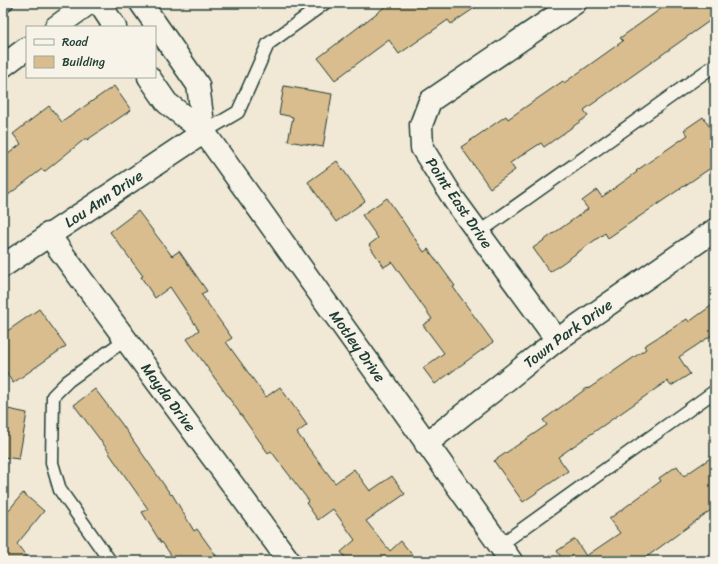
<svg xmlns="http://www.w3.org/2000/svg" width="718" height="564" font-family="Sriracha,sans-serif">
  <style>
    .building { fill: #d9bd8e; stroke: #1f3d34 }
    .lines { fill: none; stroke-linecap: round; stroke-linejoin: round }
    .service-casing { stroke: #1f3d34; stroke-width: 15 }
    .minor-casing { stroke: #1f3d34; stroke-width: 25 }
    .secondary-casing { stroke: #1f3d34; stroke-width: 25 }
    .service { stroke: #f7f3e8; stroke-width: 12 }
    .minor { stroke: #f7f3e8; stroke-width: 22 }
    .secondary { stroke: #f7f3e8; stroke-width: 22 }
    .labels { text-anchor: middle; dominant-baseline: central; stroke-width: 3; stroke-linejoin: round; paint-order: stroke }
    .street-label { font-size: 15px; fill: #1f3d34; stroke: #f7f3e8 }
  </style>
  <rect width="100%" height="100%" fill="#f1e8d6"/>
  <filter id="ink" filterUnits="userSpaceOnUse"><feTurbulence type="fractalNoise" baseFrequency=".025" numOctaves="2"/><feDisplacementMap in="SourceGraphic" scale="8" xChannelSelector="R" yChannelSelector="G"/><feConvolveMatrix kernelMatrix="1 2 1 2 8 2 1 2 1" color-interpolation-filters="sRGB"/></filter>
  <g filter="url(#ink)">
    <!-- building -->
    <g class="building">
      <path d="M390,3H482L451,24L448,20L399,54L389,40L335,80L318,58Z"/>
      <path d="M669,3H715V17L584,110L588,116L544,147L541,143L510,163L515,170L490,188L461,147L506,116L508,119L563,81L564,83L623,41L620,38Z"/>
      <path d="M114,86L131,110L87,140L86,138L44,172L42,169L3,199V158L21,144L13,134L49,106L62,122Z"/>
      <path d="M284,86L332,94L323,147L288,141L293,117L279,114Z"/>
      <path d="M703,117L715,135V165L608,238L605,233L550,272L533,248L588,209L582,201L597,190L602,197L637,172L636,171L688,135L684,130Z"/>
      <path d="M337,161L365,201L336,222L308,182Z"/>
      <path d="M387,198L424,252L428,249L455,286L453,287L493,342L435,384L423,368L444,353L423,325L432,319L392,262L384,267L369,245L378,238L362,215Z"/>
      <path d="M138,211L172,256L179,251L207,291L201,294L232,338L226,342L266,397L280,387L307,425L297,433L335,483L354,469L370,491L392,476L405,494L366,521L390,551L401,541L417,561H348L341,552L355,540L333,509L318,520L306,503L309,501L271,451L268,453L187,339L199,330L170,287L155,298L141,277L143,276L110,232Z"/>
      <path d="M715,303V333L679,357L690,374L671,386L667,381L558,457L568,471L523,502L494,461L547,425L543,420L587,388L588,389L646,349L644,346L687,319L689,322Z"/>
      <path d="M39,309L66,346L13,383L3,368V334Z"/>
      <path d="M95,389L121,423L171,495L172,494L194,531L197,529L220,561H175L162,542L161,543L142,512L148,509L109,453H110L74,405Z"/>
      <path d="M3,408L27,413L19,459L3,457Z"/>
      <path d="M715,455V507L641,561H564L557,551L575,539L586,556L620,533L609,519L661,481L659,478L677,466L684,476Z"/>
      <path d="M23,493L44,511L17,544L30,561H3V517Z"/>
    </g>
    <g class="lines">
      <!-- service casing -->
      <g class="service-casing">
        <g id="service">
          <path d="M3,7L7,3"/>
          <path d="M204,132L238,112L268,44L325,3"/>
          <path d="M478,233L715,65"/>
          <path d="M500,545L715,391"/>
          <path d="M110,561L60,490L52,463L53,396L68,381L126,339"/>
        </g>
      </g>
      <!-- minor casing -->
      <g class="minor-casing">
        <g id="minor">
          <path id="s1" d="M48,234L289,561"/>
          <path id="s2" d="M3,266L204,132"/>
          <path d="M557,340L455,201L422,148L421,125L430,101L575,3"/>
          <path id="s3" d="M426,444L557,340L715,230"/>
        </g>
      </g>
      <!-- secondary casing -->
      <g class="secondary-casing">
        <g id="secondary">
          <path d="M99,3L115,27"/>
          <path d="M141,3L198,85L204,132"/>
          <path d="M56,27L89,3"/>
          <path d="M3,66L27,48"/>
          <path id="s4" d="M149,77L167,103L204,132L511,561"/>
        </g>
      </g>
      <!-- service -->
      <use href="#service" class="service"/>
      <!-- minor -->
      <use href="#minor" class="minor"/>
      <!-- secondary -->
      <use href="#secondary" class="secondary"/>
    </g>
  </g>
  <g class="labels">
    <!-- street labels -->
    <g class="street-label">
      <text stroke="none"><textPath href="#s2" startOffset="121">Lou Ann Drive</textPath></text>
      <text transform="translate(459 203) rotate(56)">Point East Drive</text>
      <text stroke="none"><textPath href="#s3" startOffset="180">Town Park Drive</textPath></text>
      <text stroke="none"><textPath href="#s4" startOffset="342">Motley Drive</textPath></text>
      <text stroke="none"><textPath href="#s1" startOffset="203">Mayda Drive</textPath></text>
    </g>
  </g>
  <!-- margin -->
  <rect width="718" height="564" fill="none" stroke="#f7f3e8" stroke-width="16"/>
  <rect x="8" y="8" width="702" height="548" fill="none" stroke="#1f3d34" stroke-width="1.5" filter="url(#ink)"/>
  <!-- legend -->
  <rect x="26" y="26" width="130" height="52" fill="#f7f3e8" stroke="#a1aaa0"/>
  <rect x="34" y="39" width="20" height="6" fill="#f7f3e8" stroke="#a1aaa0"/>
  <text x="62" y="46" font-size="12" fill="#1f3d34">Road</text>
  <rect x="34" y="56" width="20" height="12" fill="#d9bd8e" stroke="#a1aaa0"/>
  <text x="62" y="66" font-size="12" fill="#1f3d34">Building</text>
</svg>
